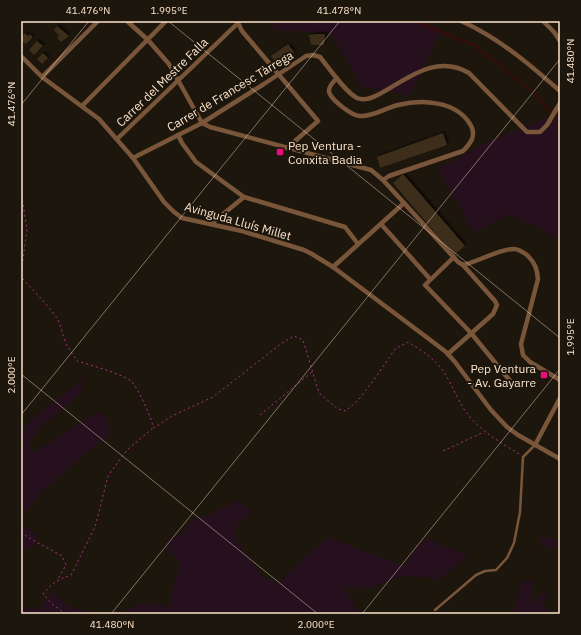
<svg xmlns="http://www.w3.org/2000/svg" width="581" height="635" font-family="'IBM Plex Sans',sans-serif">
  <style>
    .green { fill: #26101e }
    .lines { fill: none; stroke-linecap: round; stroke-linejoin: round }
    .stream { stroke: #370c0b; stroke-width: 2 }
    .building { fill: #3d2f1a; filter: url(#shadow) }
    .path { stroke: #a83381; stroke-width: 1; stroke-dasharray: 2 3; stroke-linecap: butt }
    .lane { stroke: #79563a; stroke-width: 2.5 }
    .street { stroke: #79563a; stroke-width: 4.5 }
    .ticks { fill: none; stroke: #fce4cb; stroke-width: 1; stroke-opacity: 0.45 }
    .poi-dot { fill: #e70d7b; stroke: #1d160d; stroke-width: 1.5 }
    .labels { text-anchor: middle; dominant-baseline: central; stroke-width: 4; stroke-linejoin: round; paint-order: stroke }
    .street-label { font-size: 12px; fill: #fce4cb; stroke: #1d160d }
    .poi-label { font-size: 12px; fill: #fce4cb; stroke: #1d160d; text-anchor: start }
    .neatline { fill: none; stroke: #fce4cb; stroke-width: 1.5 }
    .ticks-label { font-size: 10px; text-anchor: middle; fill: #fce4cb }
  </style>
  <defs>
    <filter id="shadow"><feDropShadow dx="2" dy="-2" stdDeviation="1" flood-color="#0009"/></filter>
  </defs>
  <rect width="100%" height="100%" fill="#1d160d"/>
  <!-- green -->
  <g class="green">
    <path d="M271,21H420L441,30L410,95L363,87L330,33L274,30Z"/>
    <path d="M560,113V241L551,234L509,214L474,232L438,169L487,142Z"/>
    <path d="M83,378L82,392L43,425L29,442L33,453L98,412L108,419L109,434L42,491L21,517V429Z"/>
    <path d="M236,501L251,511L237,525L235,537L263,578L278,583L328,537L403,566L424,538L468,556L439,579L404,575L366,589L343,586L360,613L363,614H236L232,611L230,614H119L139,604L169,606L180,562L166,548L170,538L179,537L192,520L209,515Z"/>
    <path d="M21,522L37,536L32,548L21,549Z"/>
    <path d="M542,537L560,540V549L539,546Z"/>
    <path d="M533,580L530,603L535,602L547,588L543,605L553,614H513L522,582Z"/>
    <path d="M52,592L69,607L96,614H21V607L35,610L43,605Z"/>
  </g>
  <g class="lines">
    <!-- stream -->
    <path class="stream" d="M415,21L475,46L534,93L549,109L560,116"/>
  </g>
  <!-- building -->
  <g class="building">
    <path d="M57,26L69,36L61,42L57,38L59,36L54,30Z"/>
    <path d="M25,33L28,36L30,34L33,37L26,44L21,41V38Z"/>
    <path d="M317,34H325L324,45H311L309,35Z"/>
    <path d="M37,41L43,46L34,55L29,50Z"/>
    <path d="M288,44L294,52L277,64L271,56Z"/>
    <path d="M43,53L48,58L42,64L37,59Z"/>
    <path d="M443,133L447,145L380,168L377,157Z"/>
    <path d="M403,174L465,246L454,255L393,183Z"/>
  </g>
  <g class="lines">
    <!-- path -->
    <g class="path">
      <path d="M21,190L27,230L23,258L21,277L46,304L58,319L66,344L77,361C87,364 126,375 132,382C142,395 148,412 154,428L172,416L213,397L282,343L294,336L303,340L319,393L338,409L346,411L359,399L376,377L395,349L408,342C421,350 434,358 443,371C452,384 457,399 466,412C480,431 500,442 519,454"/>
      <path d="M260,415L313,371"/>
      <path d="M443,451L484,432"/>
      <path d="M21,532L29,538L62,556L66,565L58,579"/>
      <path d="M66,614L52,604L43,594C52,583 57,580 71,575L95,527L108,476L127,450L153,428"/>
    </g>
    <!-- lane -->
    <path class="lane" d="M435,610L476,575L485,571L496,570L507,558L514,543L520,512L523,457L535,445"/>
    <!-- street -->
    <g class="street">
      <path d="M127,21L148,40L169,64L202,123L210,127L371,170L383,180L458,262L463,265C477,262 502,248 514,249C520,249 524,253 528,256C535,263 537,269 538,279L521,344L523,355L530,362L560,380"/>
      <path d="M237,21L242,31L318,121L287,148"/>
      <path d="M461,21C499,38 529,64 560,91"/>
      <path d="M543,21L554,32L560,41"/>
      <path d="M21,56L42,77L99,119L133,158L164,202L174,212L182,218L242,231L304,250L312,254L333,267L429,339L446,352L455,362L491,410L507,427L518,435L560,459"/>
      <path d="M42,77L98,21"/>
      <path d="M337,78C334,81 329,86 329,90C328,98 352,116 360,116C373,117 385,108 398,105C422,99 456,101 470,124C477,135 471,143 463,151L389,176L383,180"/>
      <path d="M82,106L166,21"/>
      <path d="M178,135L182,143L196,162L244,197L345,227L358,244"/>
      <path d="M117,139L237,24"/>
      <path d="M133,158L202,123L264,84L306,56L313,55L320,57C329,68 345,92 357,98C381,109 423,45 469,73L527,132H540L547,125L560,103"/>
      <path d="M211,224L244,197"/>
      <path d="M381,224L430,279"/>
      <path d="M454,257L425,285L471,333L511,382"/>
      <path d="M333,267L404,203"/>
      <path d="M448,354L493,314L497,305L495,301L463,265"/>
      <path d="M535,445L560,398"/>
    </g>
  </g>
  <!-- ticks -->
  <path class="ticks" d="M168,21L560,338M21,105L89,21M21,374L318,614M21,415L340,21M111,614L560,59M362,614L560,369"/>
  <!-- markers -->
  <g class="poi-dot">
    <rect x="276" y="148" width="8" height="8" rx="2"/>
    <rect x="540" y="371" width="8" height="8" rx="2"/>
  </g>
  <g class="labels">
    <!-- street labels -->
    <g class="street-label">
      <text transform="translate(162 82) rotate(-44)">Carrer del Mestre Falla</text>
      <text transform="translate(230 91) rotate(-31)">Carrer de Francesc Tàrrega</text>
      <text transform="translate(238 221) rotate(16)">Avinguda Lluís Millet</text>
    </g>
    <!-- poi labels -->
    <g class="poi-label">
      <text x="288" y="145">Pep Ventura -<tspan x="288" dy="14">Conxita Badia</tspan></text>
      <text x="536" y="368" text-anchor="end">Pep Ventura<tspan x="536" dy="14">- Av. Gayarre</tspan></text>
    </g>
  </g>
  <!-- border -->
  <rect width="581" height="635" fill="none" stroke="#1d160d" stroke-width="44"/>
  <rect x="22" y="22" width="537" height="591" class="neatline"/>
  <g class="ticks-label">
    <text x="88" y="14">41.476°N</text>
    <text x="169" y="14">1.995°E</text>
    <text x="339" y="14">41.478°N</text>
    <text transform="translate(570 61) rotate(-90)" y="4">41.480°N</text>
    <text transform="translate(11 104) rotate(-90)" y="4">41.476°N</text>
    <text transform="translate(570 337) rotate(-90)" y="4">1.995°E</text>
    <text transform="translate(11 375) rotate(-90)" y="4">2.000°E</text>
    <text x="112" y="628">41.480°N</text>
    <text x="316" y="628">2.000°E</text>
  </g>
</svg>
